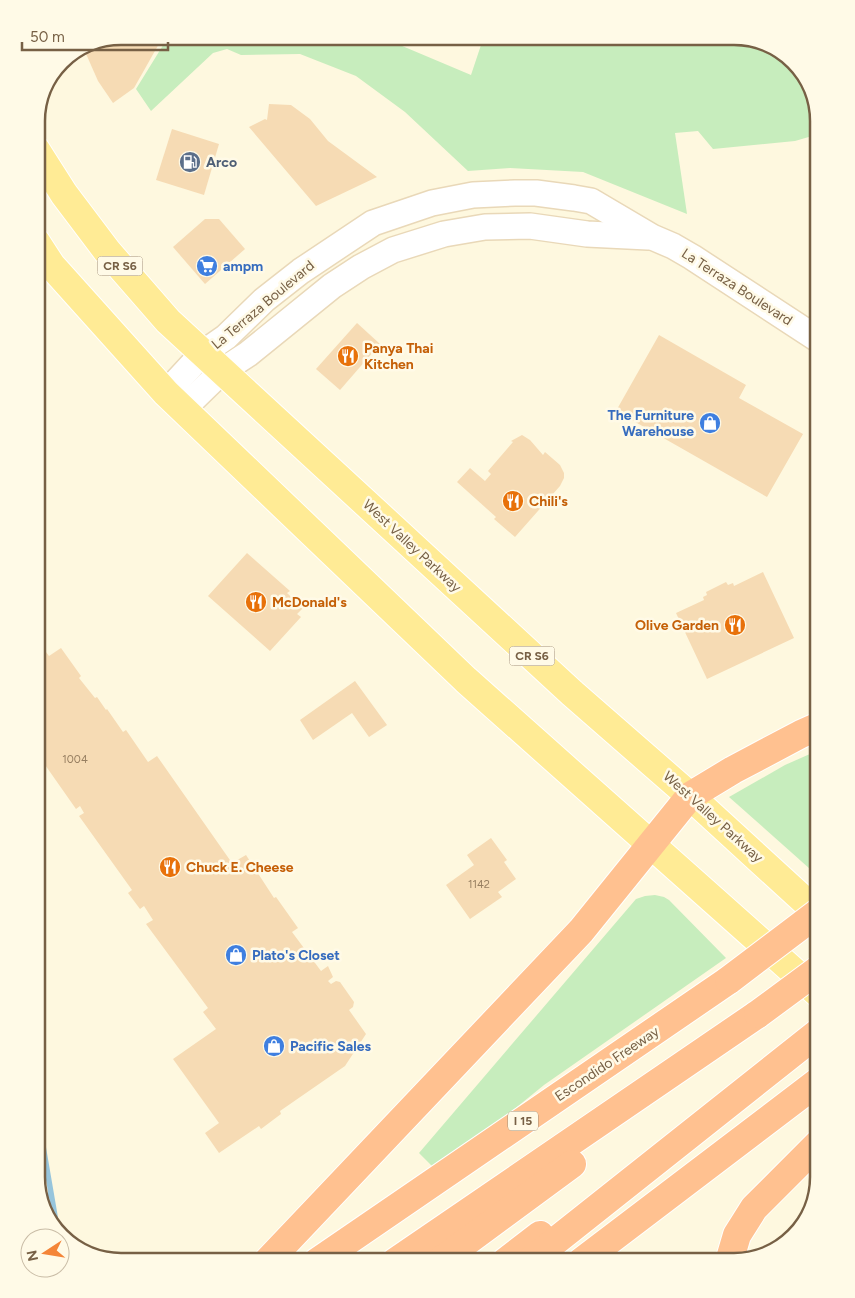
<svg xmlns="http://www.w3.org/2000/svg" width="855" height="1298" font-family="Figtree,sans-serif">
  <style>
    .green { fill: #c7edbd }
    .lines { fill: none; stroke-linecap: round; stroke-linejoin: round }
    .stream { stroke: #97c5dc; stroke-width: 5.5 }
    .building { fill: #f6dbb4 }
    .secondary-casing { stroke: #e9d8b8; stroke-width: 28 }
    .primary-casing { stroke: #fff; stroke-width: 30 }
    .highway-casing { stroke: #fff; stroke-width: 30 }
    .secondary { stroke: #fff; stroke-width: 25 }
    .primary { stroke: #ffeb95; stroke-width: 28 }
    .highway { stroke: #ffc190; stroke-width: 28 }
    .highway-bridge-casing { stroke: #fff; stroke-width: 30; stroke-linecap: butt }
    .highway-bridge { stroke: #ffc190; stroke-width: 28 }
    .labels { text-anchor: middle; dominant-baseline: central; stroke-width: 5; stroke-linejoin: round; paint-order: stroke }
    .number-label { font-size: 11px; fill: #977f61 }
    .shield { fill: #fffae7; stroke: #a08e76; stroke-width: 1 }
    .shield-label { font-size: 12px; font-weight: bold; fill: #776045 }
    .service-label { font-size: 14px; font-weight: bold; fill: #4e5e75; stroke: #fffae7; text-anchor: start }
    .shop-label { font-size: 14px; font-weight: bold; fill: #366cbe; stroke: #fffae7; text-anchor: start }
    .street-label { font-size: 14px; fill: #776045; stroke: #fffae7 }
    .food-label { font-size: 14px; font-weight: bold; fill: #c56008; stroke: #fffae7; text-anchor: start }
    .rim { fill: none; stroke: #776045; stroke-width: 2.5 }
  </style>
  <rect width="100%" height="100%" fill="#fef8df"/>
  <!-- green -->
  <g class="green">
    <path d="M739,36L776,48L807,79L819,122V134L795,141L713,149L698,131L675,133L687,214L583,172L510,168L468,171L405,112L356,76L300,54L241,55L227,49L213,53L151,111L136,89L165,42L388,40L471,75L483,39Z"/>
    <path d="M819,750V877L729,797L785,765Z"/>
    <path d="M655,895L664,897L669,900L726,958L544,1085L506,1116L433,1167L419,1153L636,899L645,896Z"/>
  </g>
  <g class="lines">
    <!-- stream -->
    <g class="stream">
      <path d="M36,1105L57,1228"/>
      <path d="M42,1196L51,1195"/>
    </g>
  </g>
  <!-- building -->
  <g class="building">
    <path d="M160,42L134,88L113,103L98,81L83,47L89,43Z"/>
    <path d="M269,104L291,105L310,119L328,141L377,177L316,206L249,127L265,119L267,120Z"/>
    <path d="M172,129L219,144L204,195L156,180Z"/>
    <path d="M205,219H219L245,249L205,284L173,247Z"/>
    <path d="M357,323L380,344L340,390L316,369Z"/>
    <path d="M659,335L746,385L739,398L803,434L767,497L616,411Z"/>
    <path d="M522,435L530,440L543,455L545,452L560,465L564,473V478L560,486L515,537L494,519L496,517L457,482L470,468L485,481L491,474L488,471L513,442L511,441Z"/>
    <path d="M247,553L290,591L287,593L303,608L297,614L301,617L270,651L208,596Z"/>
    <path d="M763,572L794,638L707,679L676,613L704,600L703,597L707,595L706,592L726,582L728,585L733,583L734,586Z"/>
    <path d="M36,639L49,656L61,648L81,676L79,678L95,698L97,697L106,710L107,709L123,732L126,730L148,762L157,756L232,863L246,855L274,898L276,897L298,928L292,932L321,971L328,966L333,977L328,981L331,984L336,981L340,982L354,1002L353,1007L349,1010L366,1034L345,1066L280,1111L281,1114L261,1129L259,1126L219,1153L205,1133L219,1123L173,1059L216,1029L203,1012L208,1008L146,924L153,920L144,906L140,909L128,893L132,890L79,816L84,813L80,806L76,809L36,752Z"/>
    <path d="M355,681L387,725L369,737L352,713L313,740L300,720Z"/>
    <path d="M491,838L507,860L504,862L516,879L498,892L502,897L470,919L446,885L474,865L467,855Z"/>
  </g>
  <g class="lines">
    <!-- secondary casing -->
    <g class="secondary-casing">
      <g id="secondary">
        <path d="M166,393L203,353L226,337L264,300L301,271L373,223L432,203L473,195L515,193H536L574,198L591,201L652,237L673,246L692,257L819,340"/>
        <path d="M183,409L222,371L248,354L332,286L361,267L393,250L444,234L485,227L530,226L587,234L648,237"/>
      </g>
    </g>
    <!-- primary casing -->
    <g class="primary-casing">
      <g id="primary">
        <path d="M36,150L64,194L107,251L168,321L572,693L690,796L819,914"/>
        <path d="M36,242L51,265L166,393L466,680L819,994"/>
      </g>
    </g>
    <!-- highway casing -->
    <g class="highway-casing">
      <g id="highway">
        <path d="M267,1262L581,931L690,796L733,770L801,734L819,726"/>
        <path d="M317,1262L729,980"/>
        <path d="M395,1262L758,1014"/>
        <path d="M439,1262L572,1164"/>
        <path d="M505,1262L540,1235"/>
        <path d="M529,1262L819,1032"/>
        <path d="M581,1262L819,1081"/>
        <path d="M729,1262L737,1235L754,1208L819,1143"/>
      </g>
    </g>
    <!-- secondary -->
    <use href="#secondary" class="secondary"/>
    <!-- primary -->
    <use href="#primary" class="primary"/>
    <!-- highway -->
    <use href="#highway" class="highway"/>
    <!-- highway-bridge casing -->
    <g class="highway-bridge-casing">
      <g id="highway-bridge">
        <path d="M729,980L819,912"/>
        <path d="M758,1014L819,969"/>
      </g>
    </g>
    <!-- highway-bridge -->
    <use href="#highway-bridge" class="highway-bridge"/>
  </g>
  <!-- icons -->
  <defs>
    <g id="fuel-disc" transform="scale(1.125)"><circle r="9.5" fill="#5c6f8a" stroke="#fffae7"/><path d="M-5.5-6h7V0h2V4h1.3V-2.5L3-4.5l.8-.8L6-3V5H2.5V1h-1V6h-7ZM-4.2-4.7v3.2H.2V-4.7Z" fill="#fff"/></g>
    <g id="supermarket-disc" transform="scale(1.125)"><circle r="9.5" fill="#3f7fe0" stroke="#fffae7"/><path d="M-6-5.5h2.5l.6 2H6L4.5 2H-2.5L-4.4-4H-6ZM-1.5 3.2a1.3 1.3 0 1 0 .1 0ZM3 3.2a1.3 1.3 0 1 0 .1 0Z" fill="#fff"/></g>
    <g id="restaurant-disc" transform="scale(1.125)"><circle r="9.5" fill="#e8710a" stroke="#fffae7"/><path d="M-5-6h1v4h1v-4h1v4h1v-4h1v5L-1.5 .5V6h-2V.5L-5-1ZM5-6V6H3V1.5H1.5Q1.5-4 5-6Z" fill="#fff"/></g>
    <g id="shop-disc" transform="scale(1.125)"><circle r="9.5" fill="#3f7fe0" stroke="#fffae7"/><path d="M-5-2.5h2.3a2.7 3.5 0 0 1 5.4 0H5L5.5 6h-11ZM-1.5-2.5h3a1.5 2.3 0 0 0-3 0Z" fill="#fff"/></g>
  </defs>
  <g fill-rule="evenodd">
    <use href="#fuel-disc" x="190" y="162"/>
    <use href="#supermarket-disc" x="207" y="266"/>
    <use href="#restaurant-disc" x="348" y="356"/>
    <use href="#shop-disc" x="710" y="423"/>
    <use href="#restaurant-disc" x="513" y="501"/>
    <use href="#restaurant-disc" x="256" y="602"/>
    <use href="#restaurant-disc" x="735" y="625"/>
    <use href="#restaurant-disc" x="170" y="867"/>
    <use href="#shop-disc" x="236" y="955"/>
    <use href="#shop-disc" x="274" y="1046"/>
  </g>
  <g class="labels">
    <!-- number labels -->
    <g class="number-label">
      <text x="75" y="759">1004</text>
      <text x="479" y="884">1142</text>
    </g>
    <!-- shield labels -->
    <g class="shield">
      <rect x="97.5" y="256.5" width="45" height="19" rx="4"/>
      <rect x="509.5" y="646.5" width="45" height="19" rx="4"/>
      <rect x="508" y="1111.5" width="30" height="19" rx="4"/>
    </g>
    <g class="shield-label">
      <text x="120" y="266">CR S6</text>
      <text x="532" y="656">CR S6</text>
      <text x="523" y="1121">I 15</text>
    </g>
    <!-- service labels -->
    <g class="service-label">
      <text x="206" y="162">Arco</text>
    </g>
    <!-- shop labels -->
    <g class="shop-label">
      <text x="223" y="266">ampm</text>
      <text x="694" y="415" text-anchor="end">The Furniture<tspan x="694" dy="16">Warehouse</tspan></text>
      <text x="252" y="955">Plato's Closet</text>
      <text x="290" y="1046">Pacific Sales</text>
    </g>
    <!-- street labels -->
    <g class="street-label">
      <text transform="translate(737 287) rotate(33)">La Terraza Boulevard</text>
      <text transform="translate(263 305) rotate(-40)">La Terraza Boulevard</text>
      <text transform="translate(412 546) rotate(43)">West Valley Parkway</text>
      <text transform="translate(713 817) rotate(42)">West Valley Parkway</text>
      <text transform="translate(607 1064) rotate(-34)">Escondido Freeway</text>
    </g>
    <!-- food labels -->
    <g class="food-label">
      <text x="364" y="348">Panya Thai<tspan x="364" dy="16">Kitchen</tspan></text>
      <text x="529" y="501">Chili's</text>
      <text x="272" y="602">McDonald's</text>
      <text x="719" y="625" text-anchor="end">Olive Garden</text>
      <text x="186" y="867">Chuck E. Cheese</text>
    </g>
  </g>
  <!-- crop -->
  <path d="M0 0H855V1298H0ZM121 45H734A76 76 0 0 1 810 121V1177A76 76 0 0 1 734 1253H121A76 76 0 0 1 45 1177V121A76 76 0 0 1 121 45Z" fill="#fffae7" fill-rule="evenodd"/>
  <path class="rim" d="M121 45H734A76 76 0 0 1 810 121V1177A76 76 0 0 1 734 1253H121A76 76 0 0 1 45 1177V121A76 76 0 0 1 121 45Z"/>
  <!-- north arrow -->
  <g transform="translate(45 1253) rotate(258)"><circle r="24" fill="#fffae7" stroke="#c9bca6"/>
  <path d="M0-4L9 19L0 12L-9 19Z" fill="#f48538"/>
  <text y="-8" font-size="14" font-weight="bold" text-anchor="middle" fill="#776045">N</text>
  </g>
  <!-- scale -->
  <path d="M22 42v8h146v-8" fill="none" stroke="#776045" stroke-width="2.5"/>
  <text x="30" y="42" font-size="15" fill="#776045" stroke="#fffae7" stroke-width="4" paint-order="stroke">50 m</text>
</svg>
